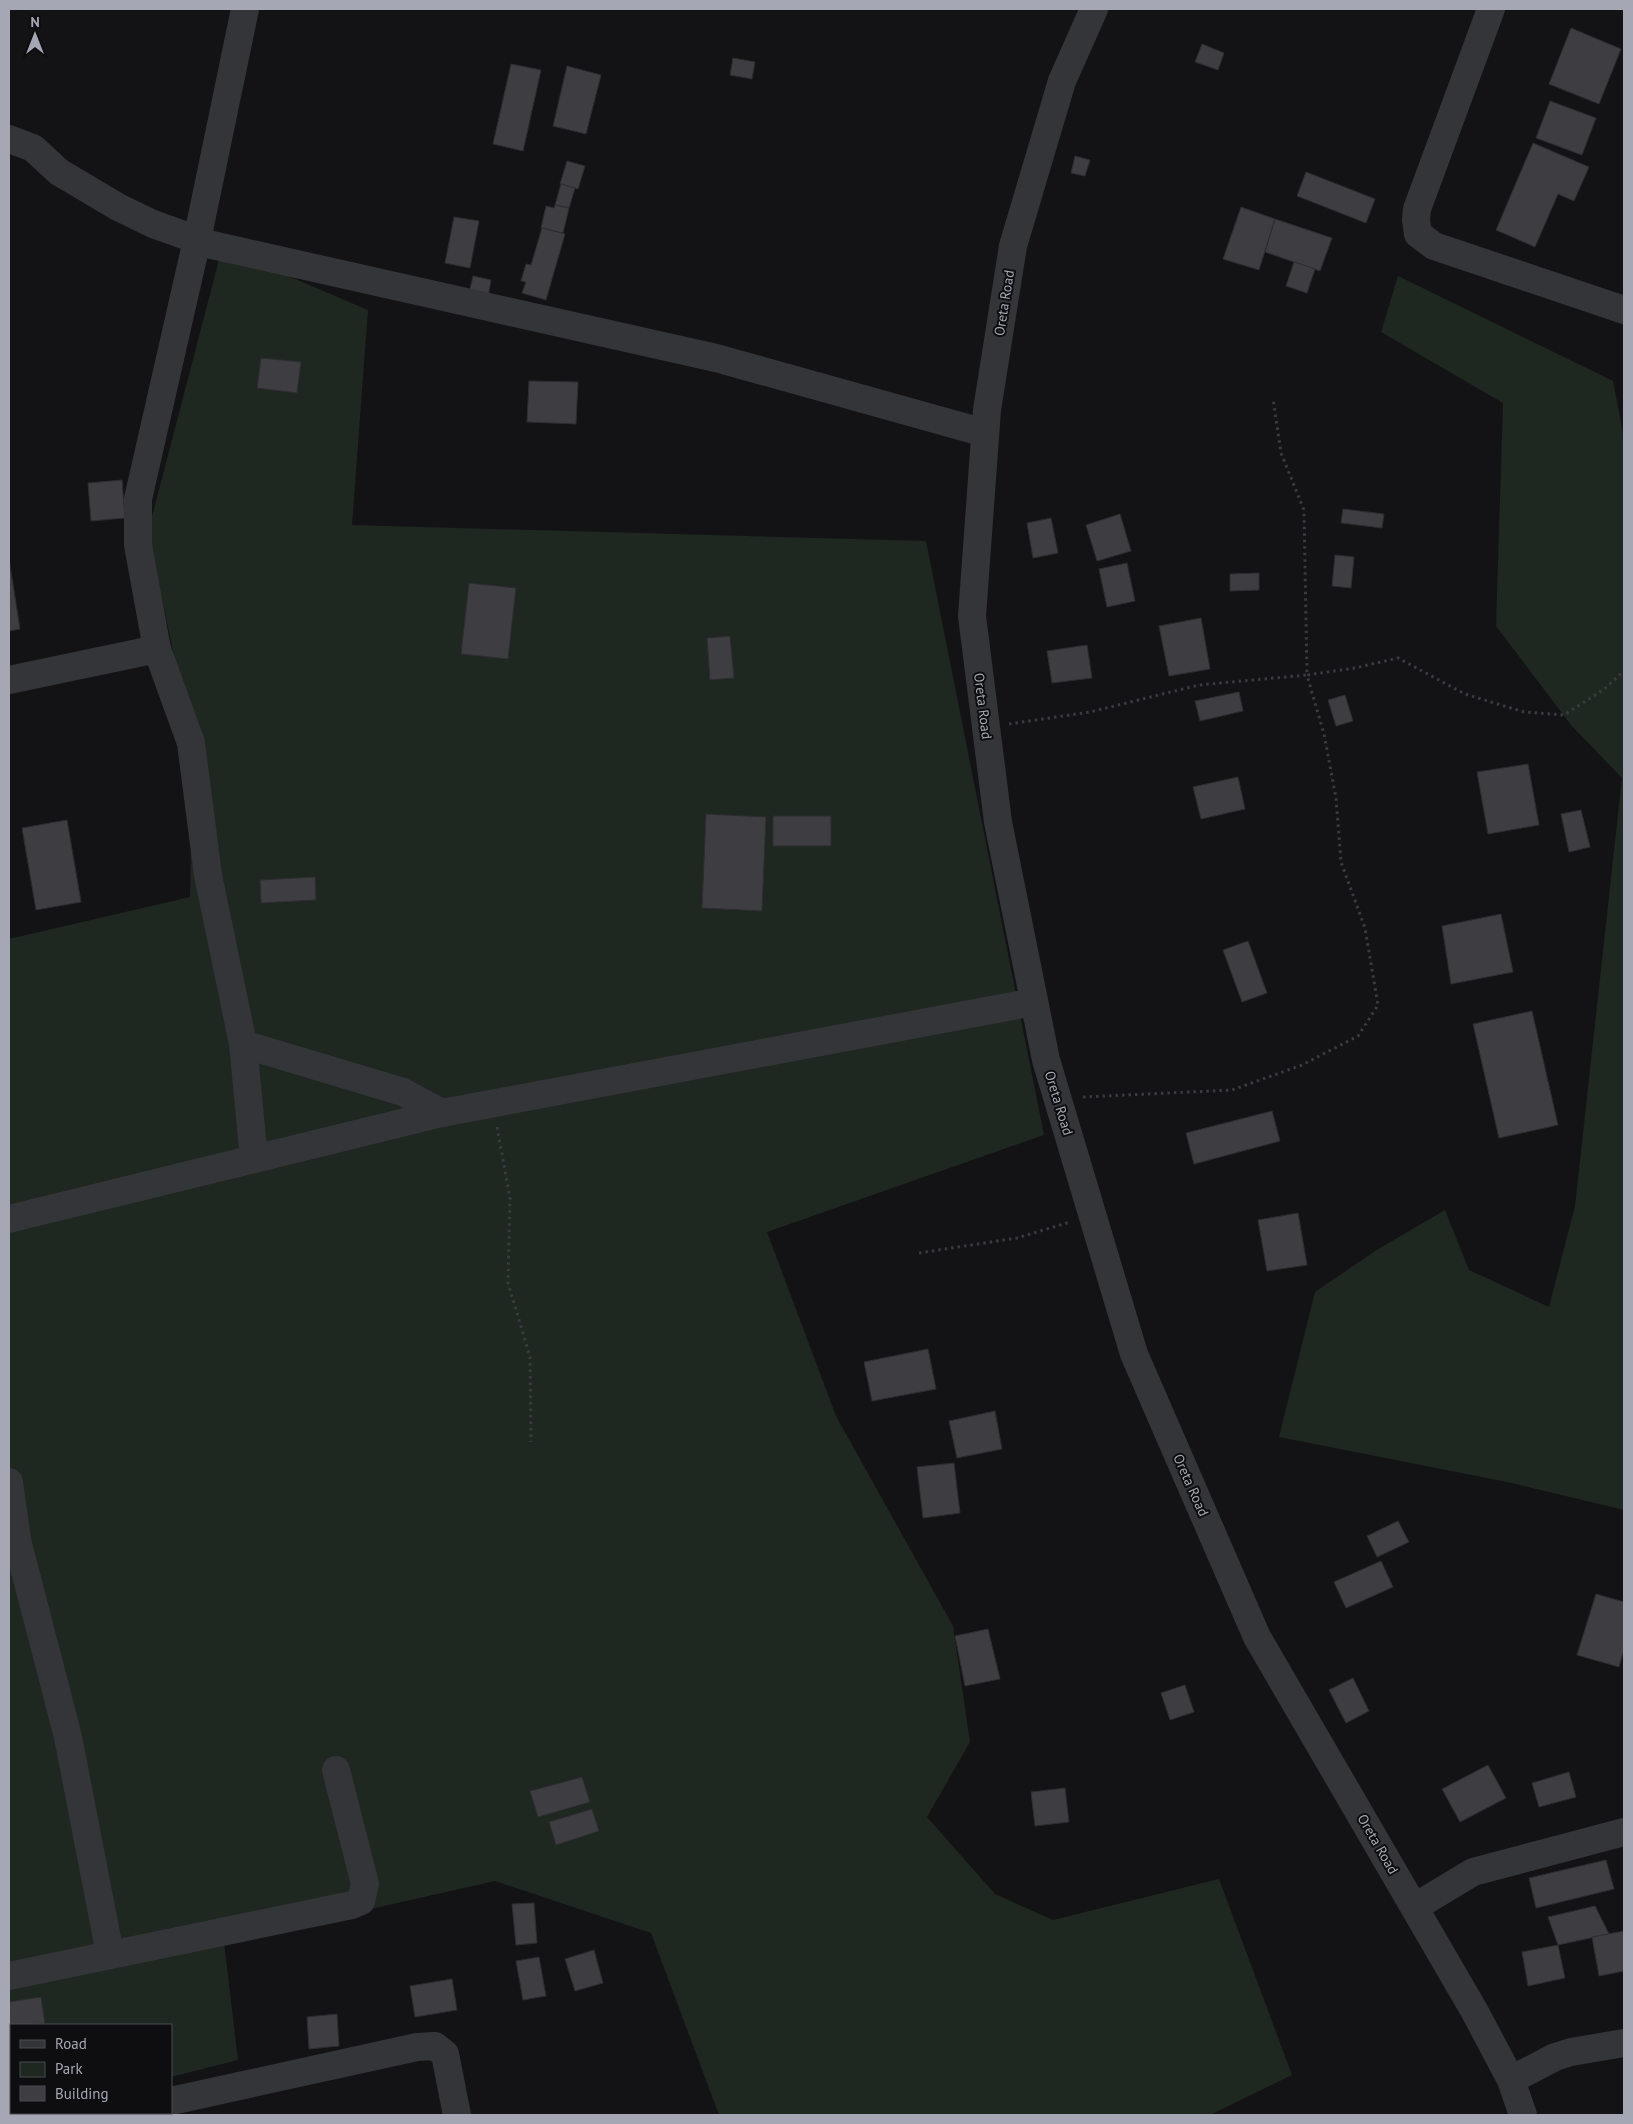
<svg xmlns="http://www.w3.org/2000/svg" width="1633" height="2124" font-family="'PT Sans',sans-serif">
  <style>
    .green { fill: #1f2721 }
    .building { fill: #3d3d42; stroke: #2d2d31 }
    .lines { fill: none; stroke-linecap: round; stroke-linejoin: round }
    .path { stroke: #3a3b40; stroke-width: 3; stroke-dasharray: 2.5 4; stroke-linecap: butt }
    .minor { stroke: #343539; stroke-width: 28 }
    .labels { text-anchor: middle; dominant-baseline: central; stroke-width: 4; stroke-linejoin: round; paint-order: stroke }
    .street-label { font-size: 14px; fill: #a5a8b4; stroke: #0e0e10 }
  </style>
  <rect width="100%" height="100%" fill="#131315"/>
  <!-- green -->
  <g class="green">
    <path d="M222,248L368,310L352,525L926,541L1044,1135L767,1232L836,1416L953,1626L970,1742L927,1817L995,1894L1053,1920L1219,1879L1292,2075L1210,2115H719L651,1933L495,1881L224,1942L238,2060L171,2077V2025H11V2113H25L9,2115V939L190,897L193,746L148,532Z"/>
    <path d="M1398,276L1613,381L1624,439V1510L1507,1482L1279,1437L1315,1292L1375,1251L1445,1210L1469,1270L1549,1307L1575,1206L1622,778L1571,725L1496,626L1503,403L1381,332Z"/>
  </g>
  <!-- building -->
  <g class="building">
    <path d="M1571,28L1621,49L1599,104L1549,84Z"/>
    <path d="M1202,44L1224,53L1218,70L1195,62Z"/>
    <path d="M733,58L755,62L752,79L730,75Z"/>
    <path d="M511,64L541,70L523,151L493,144Z"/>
    <path d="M567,66L601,75L586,134L553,126Z"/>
    <path d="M1550,101L1596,118L1582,155L1536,138Z"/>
    <path d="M1533,143L1589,167L1574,201L1558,194L1535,247L1496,230Z"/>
    <path d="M1075,156L1090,160L1085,176L1071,173Z"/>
    <path d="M567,161L585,166L578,189L560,184Z"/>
    <path d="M1306,172L1375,199L1366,223L1297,196Z"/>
    <path d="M561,184L575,188L569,208L555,205Z"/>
    <path d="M555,205L569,208L563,233L541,228L546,206L554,208Z"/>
    <path d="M1241,207L1275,219L1259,270L1223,259Z"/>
    <path d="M454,217L479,221L470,268L445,263Z"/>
    <path d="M1275,219L1332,238L1320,271L1265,252Z"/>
    <path d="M542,228L565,234L546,300L522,293L526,282L521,281L526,264L531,265Z"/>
    <path d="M1294,262L1315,269L1307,293L1286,286Z"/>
    <path d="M473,276L491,280L488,297L469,293Z"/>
    <path d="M261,358L301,362L297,393L257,388Z"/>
    <path d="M529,381L578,382L576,424L527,422Z"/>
    <path d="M122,480L125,518L91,521L88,483Z"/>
    <path d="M1343,509L1384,514L1382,528L1341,523Z"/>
    <path d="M1120,514L1131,551L1097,561L1086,525Z"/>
    <path d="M1051,518L1058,553L1033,558L1027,523Z"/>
    <path d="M1335,555L1354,557L1351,588L1332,586Z"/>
    <path d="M9,559L20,629L9,631Z"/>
    <path d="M1127,563L1135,601L1107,607L1099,569Z"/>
    <path d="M1259,573V590L1230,591V574Z"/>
    <path d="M469,583L516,588L508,659L461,654Z"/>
    <path d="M1201,618L1210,669L1169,676L1159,626Z"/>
    <path d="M730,636L734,678L710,680L707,638Z"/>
    <path d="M1087,645L1092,678L1052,683L1047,651Z"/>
    <path d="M1239,692L1243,711L1200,721L1195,701Z"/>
    <path d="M1345,695L1353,721L1336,726L1328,700Z"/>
    <path d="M1528,764L1539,825L1488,834L1477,772Z"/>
    <path d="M1238,777L1245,809L1201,819L1193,787Z"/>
    <path d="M1581,810L1590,847L1569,852L1561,814Z"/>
    <path d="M706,814L766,817L762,911L702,908Z"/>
    <rect x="773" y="816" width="58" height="30"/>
    <path d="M67,820L81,902L36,910L22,828Z"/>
    <path d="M315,877L316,900L261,903L260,880Z"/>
    <path d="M1501,914L1513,972L1451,984L1442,926Z"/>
    <path d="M1248,941L1267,993L1242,1002L1223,950Z"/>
    <path d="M1532,1011L1558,1125L1499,1138L1473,1024Z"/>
    <path d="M1272,1111L1280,1141L1194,1164L1186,1133Z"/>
    <path d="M1298,1213L1307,1265L1267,1271L1258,1220Z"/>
    <path d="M928,1349L936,1389L872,1401L864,1362Z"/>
    <path d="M995,1411L1002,1449L957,1458L949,1421Z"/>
    <path d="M954,1463L960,1513L923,1518L917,1467Z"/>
    <path d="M1398,1521L1409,1542L1377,1557L1367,1536Z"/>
    <path d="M1381,1561L1393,1587L1346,1608L1334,1582Z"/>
    <path d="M1596,1594L1624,1602V1649L1619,1667L1577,1655Z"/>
    <path d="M988,1629L1000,1679L965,1686L955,1636Z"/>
    <path d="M1353,1678L1369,1711L1346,1723L1329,1690Z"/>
    <path d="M1185,1685L1194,1712L1170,1720L1161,1693Z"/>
    <path d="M1488,1765L1506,1798L1460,1822L1442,1789Z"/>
    <path d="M1569,1772L1576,1797L1539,1807L1532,1783Z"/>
    <path d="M582,1777L590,1802L538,1817L530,1791Z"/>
    <path d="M1065,1788L1069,1822L1035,1826L1031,1792Z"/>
    <path d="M592,1809L599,1831L556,1845L549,1822Z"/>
    <path d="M1606,1860L1614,1889L1536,1908L1529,1878Z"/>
    <path d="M534,1903L537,1943L516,1945L512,1904Z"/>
    <path d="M1595,1906L1609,1934L1558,1945L1548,1917Z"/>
    <path d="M1624,1931V1971L1599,1976L1592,1937Z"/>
    <path d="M1558,1945L1565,1978L1528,1986L1522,1952Z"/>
    <path d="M594,1950L603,1983L575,1991L565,1959Z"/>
    <path d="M539,1957L546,1996L523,2000L516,1961Z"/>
    <path d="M452,1979L457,2010L415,2017L410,1986Z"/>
    <path d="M41,1997L45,2024L11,2025V2029L9,2030V2002Z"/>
    <path d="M337,2014L339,2046L309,2049L307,2017Z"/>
  </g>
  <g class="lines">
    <!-- path -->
    <g class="path">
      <path d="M1009,724L1090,712L1199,685L1307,675L1304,510L1281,453L1273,398"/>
      <path d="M1083,1097L1232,1090L1302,1065L1358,1036L1378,1005L1365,928L1341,862L1336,798L1324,734L1307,675L1355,668L1398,658L1465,694L1524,712L1564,715L1603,690L1624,671"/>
      <path d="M497,1127L510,1198L508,1283L530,1357L531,1442"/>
      <path d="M919,1253L1017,1238L1070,1222"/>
    </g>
    <!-- minor -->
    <g class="minor">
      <path d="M245,9L197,240L138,499V545L157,649L191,743L208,875L243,1044L254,1159"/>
      <path d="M1094,9L1062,81L1013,246L987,410L972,616L998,822L1046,1060L1134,1354L1257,1637L1475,2012L1511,2080L1523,2115"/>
      <path d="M1491,9L1417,209L1416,220L1418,234L1434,246L1624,310"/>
      <path d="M9,139L33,148L59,172L118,207L153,224L212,245L716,358L985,433"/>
      <path d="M9,680L157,649"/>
      <path d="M243,1044L403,1092L442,1113"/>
      <path d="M9,1219L442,1113L1034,1002"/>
      <path d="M9,1482L17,1540L68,1737L110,1954"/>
      <path d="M1415,1907L1473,1872L1624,1832"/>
      <path d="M9,1976L352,1905L361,1901L365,1884L336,1770"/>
      <path d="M1511,2080L1555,2057L1571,2052L1624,2043"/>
      <path d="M171,2101L417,2047L435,2046L445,2054L457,2115"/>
      <path d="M108,2115L119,2113"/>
    </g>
  </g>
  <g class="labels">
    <!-- street labels -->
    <g class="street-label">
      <text transform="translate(1004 303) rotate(-81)">Oreta Road</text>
      <text transform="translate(983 706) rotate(83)">Oreta Road</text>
      <text transform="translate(1059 1103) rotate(73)">Oreta Road</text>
      <text transform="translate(1191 1485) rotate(66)">Oreta Road</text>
      <text transform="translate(1378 1844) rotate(60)">Oreta Road</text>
    </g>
  </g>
  <!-- border -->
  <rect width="1633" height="2124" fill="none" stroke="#a5a8b4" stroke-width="20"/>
  <!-- legend -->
  <rect x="10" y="2024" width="162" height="90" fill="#0e0e10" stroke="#4a4c52"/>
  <rect x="20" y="2040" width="25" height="8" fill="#343539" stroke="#4a4c52"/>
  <text x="55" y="2049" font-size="15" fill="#a5a8b4">Road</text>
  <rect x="20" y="2062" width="25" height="15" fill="#1f2721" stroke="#4a4c52"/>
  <text x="55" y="2074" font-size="15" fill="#a5a8b4">Park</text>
  <rect x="20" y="2086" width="25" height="15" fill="#3d3d42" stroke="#4a4c52"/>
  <text x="55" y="2099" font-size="15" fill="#a5a8b4">Building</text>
  <!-- north arrow -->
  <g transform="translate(35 35)" stroke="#0e0e10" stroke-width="4" paint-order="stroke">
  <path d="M0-4L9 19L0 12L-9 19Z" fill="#a5a8b4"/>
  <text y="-8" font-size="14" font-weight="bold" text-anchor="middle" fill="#a5a8b4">N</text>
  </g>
</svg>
